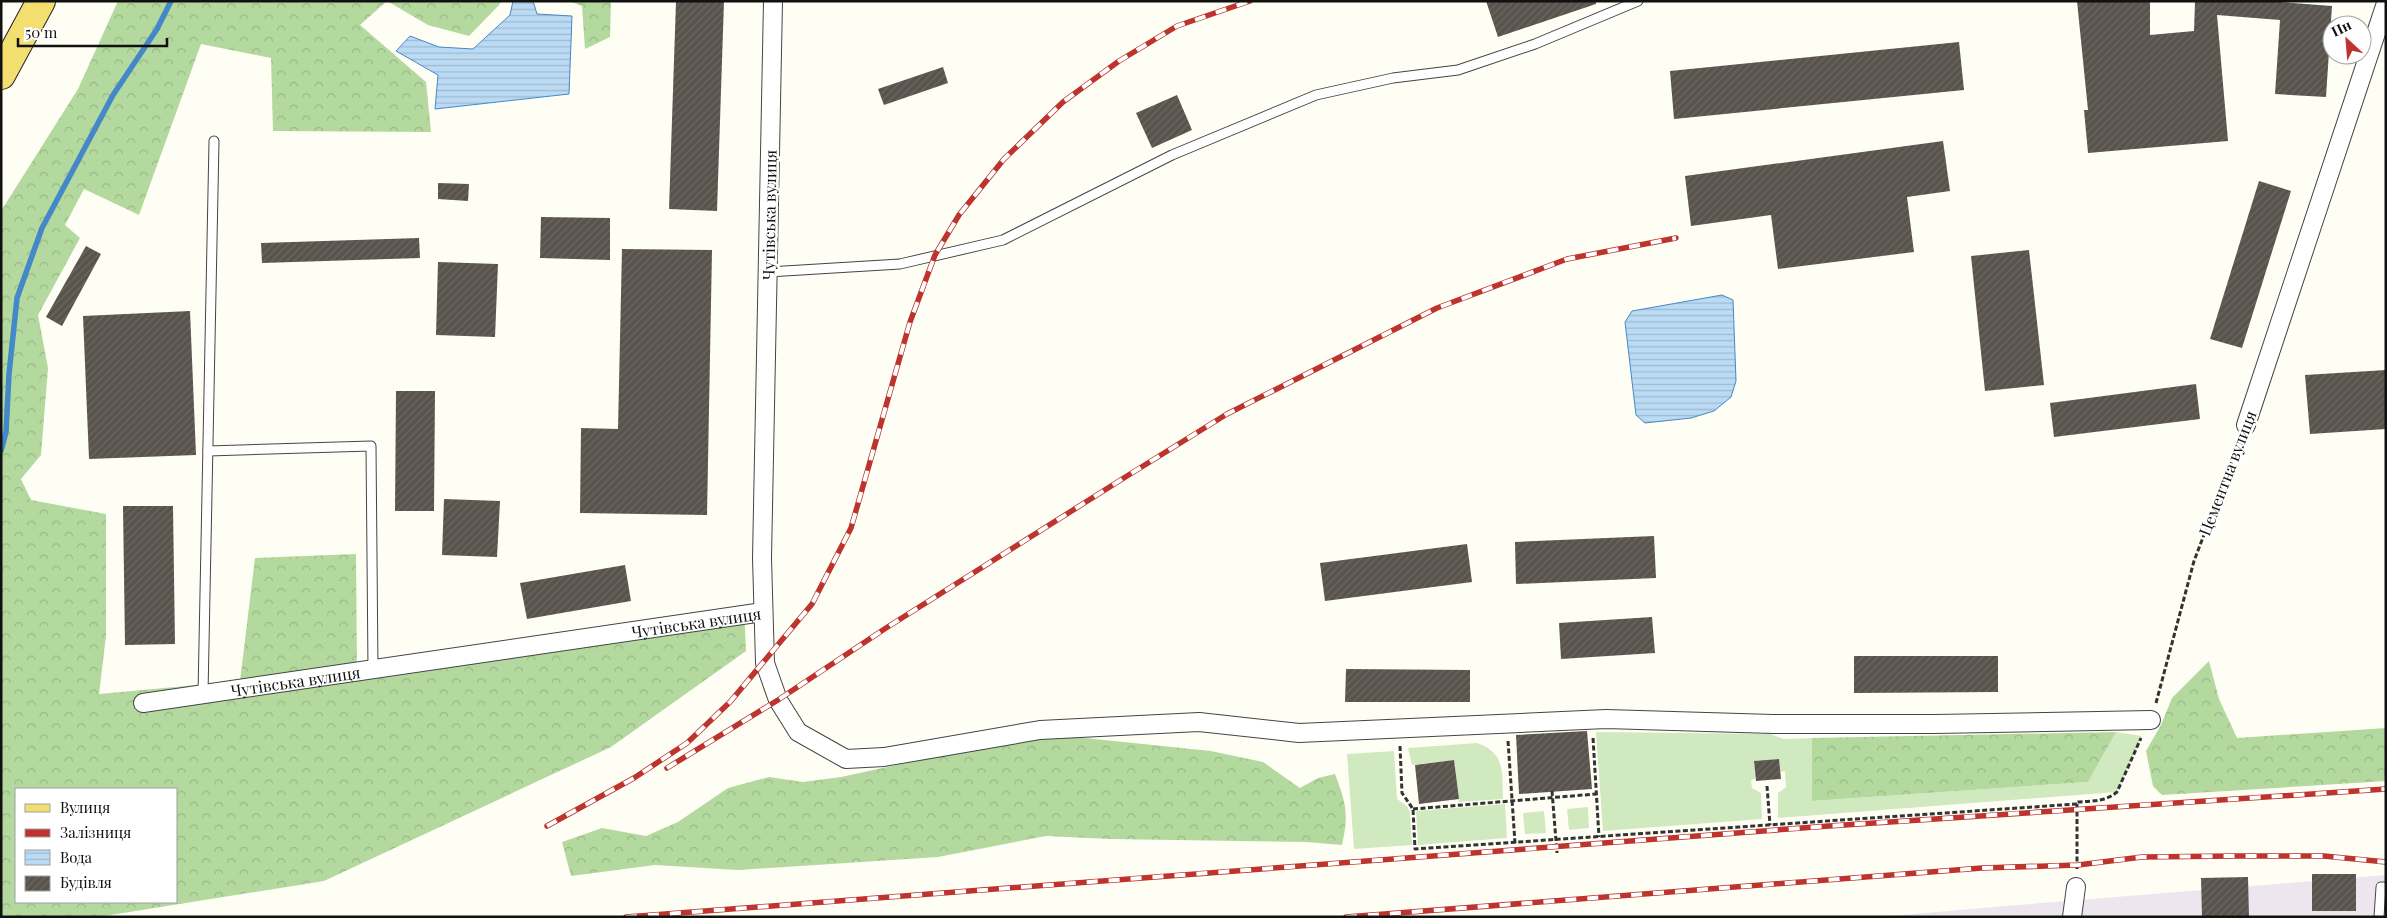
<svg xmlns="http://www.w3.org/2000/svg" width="2387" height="918" font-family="'Playfair Display',serif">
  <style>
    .industrial { fill: #eee6ee }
    .grass { fill: #d1e9bf }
    .forest { fill: url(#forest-crowns); fill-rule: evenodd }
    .water { fill: url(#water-rules); stroke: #4588c9 }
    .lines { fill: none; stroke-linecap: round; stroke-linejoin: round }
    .stream { stroke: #4588c9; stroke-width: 5.5 }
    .building { fill: url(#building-hatch) }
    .lane-casing { stroke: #444; stroke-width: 11 }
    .street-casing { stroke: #444; stroke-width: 20 }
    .primary-casing { stroke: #222; stroke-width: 30 }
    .path { stroke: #333; stroke-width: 3; stroke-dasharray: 5 2.5; stroke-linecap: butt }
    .lane { stroke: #fff; stroke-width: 9 }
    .street { stroke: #fff; stroke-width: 18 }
    .primary { stroke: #f3df70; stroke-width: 28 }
    .rail-casing { stroke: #bd332d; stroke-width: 5.5 }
    .rail { stroke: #fff; stroke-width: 4; stroke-dasharray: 11; stroke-linecap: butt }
    .labels { text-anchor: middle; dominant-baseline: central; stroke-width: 5; stroke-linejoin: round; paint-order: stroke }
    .street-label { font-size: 16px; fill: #111; stroke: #fff }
  </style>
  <defs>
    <pattern id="forest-crowns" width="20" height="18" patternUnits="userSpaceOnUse" patternTransform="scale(1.25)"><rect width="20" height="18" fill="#b3d99e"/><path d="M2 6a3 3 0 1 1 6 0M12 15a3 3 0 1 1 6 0" fill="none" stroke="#99b987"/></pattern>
    <pattern id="water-rules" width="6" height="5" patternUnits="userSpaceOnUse" patternTransform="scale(1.25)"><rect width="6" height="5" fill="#bbdaf4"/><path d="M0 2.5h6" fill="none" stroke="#a0bad0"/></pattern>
    <pattern id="building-hatch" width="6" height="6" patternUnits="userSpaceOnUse" patternTransform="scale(1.25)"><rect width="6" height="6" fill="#59534d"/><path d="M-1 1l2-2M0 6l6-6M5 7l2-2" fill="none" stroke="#6c6762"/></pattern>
  </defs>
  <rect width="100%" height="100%" fill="#fffef5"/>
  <!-- industrial -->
  <path class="industrial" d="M2386,875V917H1880L2005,906Z"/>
  <!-- grass -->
  <g class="grass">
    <path d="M1596,732L1770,734L1784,739L1812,738V801L2088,782L2116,732L2142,736L2117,792L1778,818V793L1786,787L1785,771L1780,772L1779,759L1754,761L1755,779L1751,780L1752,788L1761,793L1762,819L1603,831Z"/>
    <path d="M1477,743C1506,753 1502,773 1503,799L1459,802L1454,760L1412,765L1408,748Z"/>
    <path d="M1394,751L1397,799L1407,806L1410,812L1412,845L1354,849L1347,754Z"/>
    <path d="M1505,804L1507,838L1418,845L1416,811Z"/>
    <path d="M1588,807L1589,828L1569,830L1567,809Z"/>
    <path d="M1544,811L1546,833L1525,834L1523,813Z"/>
  </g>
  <!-- forest -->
  <g class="forest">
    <path d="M118,1H387L360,25L426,82L431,132L273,131L271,58L201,44L139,215L84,189L65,225L80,238L38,315L48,368L41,455L21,479L31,500L106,514V636L99,694L240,681L255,558L356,554L357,674L744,609L746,651L611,747L324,881L98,917H1V211L78,89ZM16,789H176V902H16Z"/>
    <path d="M387,1H499L500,4L469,36L428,25Z"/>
    <path d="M569,1H611L610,37L585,49L582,6Z"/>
    <path d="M2209,661L2219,699L2237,738L2386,728V781L2162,795L2153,786L2146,751L2161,725L2172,698Z"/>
    <path d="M2116,732L2088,782L1812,801V738Z"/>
    <path d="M1065,736L1211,751L1263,762L1300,788L1318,778L1335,774C1346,803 1349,814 1342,845L1306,842L1110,839L1046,836L938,857L738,870L655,865L571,876L562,842L602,828L646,836L678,822L728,788L769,777L803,782L841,777L1026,737Z"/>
  </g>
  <!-- water -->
  <g class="water">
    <path d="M513,1H533L537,14L572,16L569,94L435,109L438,75L396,51L410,36L439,47L473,49L510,15Z"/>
    <path d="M1722,295L1733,300L1736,381L1731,397L1714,411L1691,418L1645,423L1636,415L1625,322L1632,311Z"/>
  </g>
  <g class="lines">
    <!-- stream -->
    <path class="stream" d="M1,451L6,432L9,374L17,298L42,228L113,95L157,29L171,1"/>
  </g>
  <!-- building -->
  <g class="building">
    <path d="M676,1H724L717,211L669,209Z"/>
    <path d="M1486,1H1596V4L1498,37Z"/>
    <path d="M2077,1H2150V35L2194,31L2195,1H2268L2332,6L2326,97L2275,94L2280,20L2217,15L2228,141L2088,153L2084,110H2088Z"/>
    <path d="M1959,42L1964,90L1674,119L1670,71Z"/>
    <path d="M943,67L948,83L884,105L878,89Z"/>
    <path d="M1177,95L1192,130L1152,148L1136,113Z"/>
    <path d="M1943,141L1950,191L1907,197L1914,252L1778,269L1771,215L1691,226L1685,176Z"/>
    <path d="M2259,181L2291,191L2242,348L2210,339Z"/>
    <path d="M438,183L469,184L468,201L438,199Z"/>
    <path d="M541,217L610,218V260L540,258Z"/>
    <path d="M419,238L420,258L262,263L261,243Z"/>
    <path d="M86,246L101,254L62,326L46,317Z"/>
    <path d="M622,249L712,250L707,515L580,513L581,428L618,429Z"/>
    <path d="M2029,250L2044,385L1985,391L1971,256Z"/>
    <path d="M438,262L498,264L495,337L436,335Z"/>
    <path d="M190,311L196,455L89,459L83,316Z"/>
    <path d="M2386,370V429L2310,434L2305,375Z"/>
    <path d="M2196,384L2200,419L2054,437L2050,403Z"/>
    <path d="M396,391H435L434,511H395Z"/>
    <path d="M444,499L500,501L497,557L442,555Z"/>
    <path d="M123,506H173L175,644L125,645Z"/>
    <path d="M1654,536L1656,578L1516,584L1515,542Z"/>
    <path d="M1467,544L1472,582L1325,601L1320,563Z"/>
    <path d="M625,565L631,601L527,619L520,583Z"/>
    <path d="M1652,617L1655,653L1561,659L1559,623Z"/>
    <path d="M1854,656H1998V692L1854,693Z"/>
    <path d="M1346,669L1470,670V702H1345Z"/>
    <path d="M1587,731L1592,789L1519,794L1516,735Z"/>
    <path d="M1779,759L1781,779L1756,781L1754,761Z"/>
    <path d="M1454,760L1459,799L1419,804L1415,765Z"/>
    <rect x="2312" y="874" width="44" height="37"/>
    <path d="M2248,877L2249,916L2202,917L2201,878Z"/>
  </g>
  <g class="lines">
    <!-- lane casing -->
    <g class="lane-casing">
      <g id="lane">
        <path d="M768,272L900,264L1003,240L1172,155L1316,95L1393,78L1458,70L1535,44L1638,1"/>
        <path d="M208,451L371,446L373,669"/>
        <path d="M203,694L214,141"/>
        <path d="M2379,917L2381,887H2386"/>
      </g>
    </g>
    <!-- street casing -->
    <g class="street-casing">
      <g id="street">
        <path d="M773,1L762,558L765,663L778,700L798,732L846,759L884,757L1040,730L1199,722L1299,733L1606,719L1773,724H1935L2151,720"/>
        <path d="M2246,425L2386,3"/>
        <path id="s1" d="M143,703L763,612"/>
        <path d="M2072,917L2076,887"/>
      </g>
    </g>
    <!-- primary casing -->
    <g class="primary-casing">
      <path id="primary" d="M1,75L41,1"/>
    </g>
    <!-- path -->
    <g class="path">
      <path d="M2156,703L2194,561L2240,440"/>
      <path d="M1593,738L1599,837"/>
      <path d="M1508,741L1515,843"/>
      <path d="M1400,746L1402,793L1413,809L1415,849L2077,804"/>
      <path d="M1767,786L1770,825"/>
      <path d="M1552,791L1557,853"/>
      <path d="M1413,809L1596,794"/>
      <path d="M2077,869V802C2092,801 2105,802 2117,792L2141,738"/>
    </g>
    <!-- lane -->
    <use href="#lane" class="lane"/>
    <!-- street -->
    <use href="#street" class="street"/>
    <!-- primary -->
    <use href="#primary" class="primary"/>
    <!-- rail casing -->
    <g class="rail-casing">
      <g id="rail">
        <path d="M667,768L778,700L886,628L1127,476L1227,414L1437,308L1567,259L1676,238"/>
        <path d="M547,826L634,778L687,743L730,702L812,604L851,528L910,322L935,255L959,215L1004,159L1063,102L1119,61L1177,26L1250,1"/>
        <path d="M626,917L1829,826L2386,789"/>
        <path d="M1346,917L1982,868L2078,865L2142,857L2235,856H2324L2386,862"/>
      </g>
    </g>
    <!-- rail -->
    <use href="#rail" class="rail"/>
  </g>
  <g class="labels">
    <!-- street labels -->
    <g class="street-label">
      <text transform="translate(769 215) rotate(-89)">Чутівська вулиця</text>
      <text transform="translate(2227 473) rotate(-69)">Цементна вулиця</text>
      <text stroke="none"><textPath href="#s1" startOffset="559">Чутівська вулиця</textPath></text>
      <text stroke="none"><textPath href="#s1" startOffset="154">Чутівська вулиця</textPath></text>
    </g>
  </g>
  <!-- border -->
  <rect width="2387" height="918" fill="none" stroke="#111111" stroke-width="5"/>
  <!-- legend -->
  <rect x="15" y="788" width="162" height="115" fill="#ffffff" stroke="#a0a0a0"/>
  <rect x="25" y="804" width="25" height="8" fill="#f3df70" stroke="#a0a0a0"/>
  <text x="60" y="813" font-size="15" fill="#111111">Вулиця</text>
  <rect x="25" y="829" width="25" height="8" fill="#bd332d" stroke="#a0a0a0"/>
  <text x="60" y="838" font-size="15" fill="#111111">Залізниця</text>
  <rect x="25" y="850" width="25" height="15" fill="url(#water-rules)" stroke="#a0a0a0"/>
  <text x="60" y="863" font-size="15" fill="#111111">Вода</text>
  <rect x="25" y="876" width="25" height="15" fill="url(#building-hatch)" stroke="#a0a0a0"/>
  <text x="60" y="888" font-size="15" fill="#111111">Будівля</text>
  <!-- north arrow -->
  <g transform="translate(2347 40) rotate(334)"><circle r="24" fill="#ffffff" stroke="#a0a0a0"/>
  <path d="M0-4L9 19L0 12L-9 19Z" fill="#bd332d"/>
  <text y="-8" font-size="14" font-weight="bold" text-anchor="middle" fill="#111111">Пн</text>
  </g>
  <!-- scale -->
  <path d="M18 38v8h149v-8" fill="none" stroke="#111111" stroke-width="2.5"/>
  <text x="25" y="38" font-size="15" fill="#111111" stroke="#ffffff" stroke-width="4" paint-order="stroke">50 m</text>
</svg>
